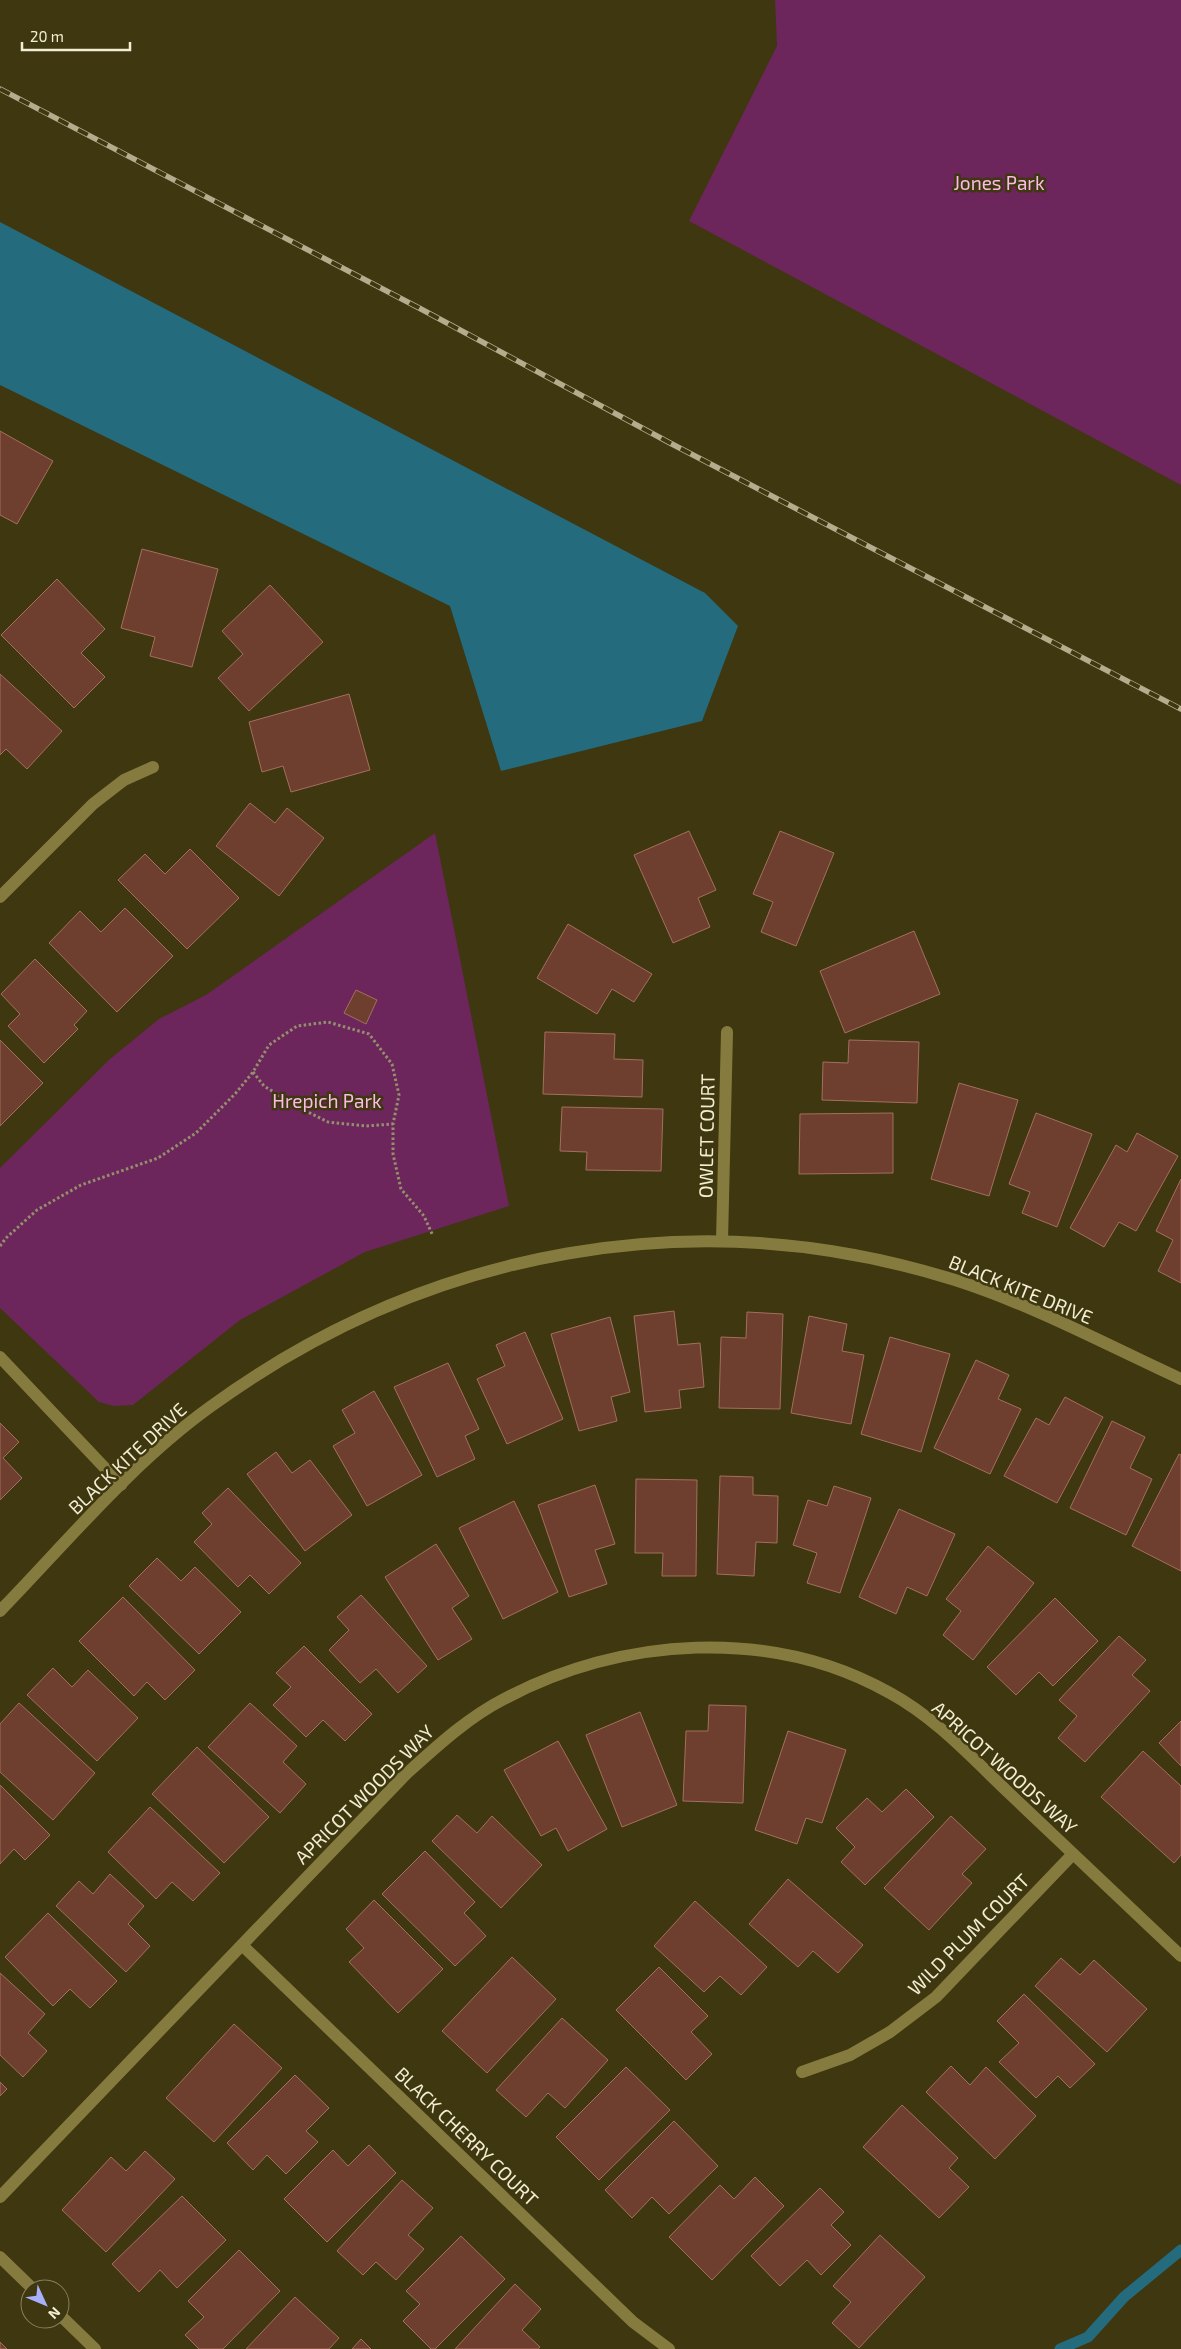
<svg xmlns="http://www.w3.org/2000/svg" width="1181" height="2349" font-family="'Exo 2',sans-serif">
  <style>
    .green { fill: #6c265b }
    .water { fill: #256b7e }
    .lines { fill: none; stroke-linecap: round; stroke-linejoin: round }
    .stream { stroke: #256b7e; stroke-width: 11 }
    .building { fill: #6e3e2f; stroke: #a46f5e }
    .path { stroke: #958f6d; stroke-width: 3; stroke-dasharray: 2.5 2.5; stroke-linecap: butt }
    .minor { stroke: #867b3e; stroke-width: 12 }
    .rail-casing { stroke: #b3ad8e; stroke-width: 5.5 }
    .rail { stroke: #3e370f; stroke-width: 4; stroke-dasharray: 11; stroke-linecap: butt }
    .labels { text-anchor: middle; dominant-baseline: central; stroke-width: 5; stroke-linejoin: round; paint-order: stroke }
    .park-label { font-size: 19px; fill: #fcbbe7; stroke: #3e370f }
    .street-label { font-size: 19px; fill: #f3eed3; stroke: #3e370f }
  </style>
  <rect width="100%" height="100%" fill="#3e370f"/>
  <!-- green -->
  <g class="green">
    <path d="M775,0H1181V485L689,221L777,46Z"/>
    <path d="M435,833L509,1206L365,1252L240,1320L133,1405L114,1406L99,1402L0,1308V1168L110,1059L159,1019L206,995Z"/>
  </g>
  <!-- water -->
  <path class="water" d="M0,222L705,593L738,626L702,721L501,771L450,606L0,385Z"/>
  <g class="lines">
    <!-- stream -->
    <path class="stream" d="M1060,2349L1088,2337L1124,2297L1181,2250"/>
  </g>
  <!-- building -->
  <g class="building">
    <path d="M0,431L53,461L17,524L0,515Z"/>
    <path d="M142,549L218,569L192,667L150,656L155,637L121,628Z"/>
    <path d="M57,579L105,629L81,653L105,677L74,708L1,635Z"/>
    <path d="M270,585L323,642L249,711L218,678L243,654L222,631Z"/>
    <path d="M0,674L62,731L27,769L6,749L0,755Z"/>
    <path d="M349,694L370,770L291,792L283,766L262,772L249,722Z"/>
    <path d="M250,803L275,823L287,808L324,838L279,896L216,846Z"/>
    <path d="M689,831L716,890L698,898L710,927L673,943L634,855Z"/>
    <path d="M780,831L834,853L796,946L761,932L773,902L753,894Z"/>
    <path d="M190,849L239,898L187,949L118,880L145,854L165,874Z"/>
    <path d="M125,908L173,956L117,1012L49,943L80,911L101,932Z"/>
    <path d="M568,924L652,974L634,1002L612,989L597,1014L537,978Z"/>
    <path d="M914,931L940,994L845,1033L820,971Z"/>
    <path d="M35,959L87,1011L74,1025L78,1029L44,1063L8,1026L20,1014L1,994Z"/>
    <path d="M356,990L377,1000L366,1024L344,1013Z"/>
    <path d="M545,1032L615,1034L614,1059L643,1060L642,1097L543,1094Z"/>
    <path d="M0,1040L43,1083L0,1126Z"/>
    <path d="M849,1040L919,1042L917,1103L822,1100L823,1062L848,1063Z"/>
    <path d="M959,1083L1018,1100L989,1196L931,1179Z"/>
    <path d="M562,1107L663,1109L661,1171L586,1170L587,1152L560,1151Z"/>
    <path d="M893,1113V1173L799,1174L800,1114Z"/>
    <path d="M1036,1113L1092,1134L1057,1227L1022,1213L1030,1192L1009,1184Z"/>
    <path d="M1137,1133L1178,1156L1136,1231L1119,1222L1104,1247L1070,1228L1116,1145L1127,1152Z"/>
    <path d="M1181,1179V1283L1158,1271L1173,1240L1156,1231Z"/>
    <path d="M674,1311L678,1345L700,1343L704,1387L679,1390L681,1408L645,1412L634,1316Z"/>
    <path d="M747,1312L783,1314L780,1409L719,1408L721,1337L746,1338Z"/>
    <path d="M809,1316L847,1324L842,1351L864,1355L851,1424L791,1413Z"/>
    <path d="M610,1317L630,1392L611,1397L617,1421L579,1431L551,1334Z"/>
    <path d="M525,1332L563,1419L507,1444L477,1379L505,1366L496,1345Z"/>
    <path d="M890,1337L950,1354L921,1452L861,1434Z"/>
    <path d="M976,1360L1009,1375L998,1399L1021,1409L990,1474L934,1448Z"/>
    <path d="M448,1363L479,1429L465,1436L475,1459L437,1477L394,1387Z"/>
    <path d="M374,1391L422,1475L367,1506L333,1446L355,1433L342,1410Z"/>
    <path d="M1065,1397L1103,1417L1057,1503L1004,1476L1036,1418L1049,1425Z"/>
    <path d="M1112,1421L1145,1437L1130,1468L1152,1479L1126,1535L1070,1508Z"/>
    <path d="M0,1423L19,1442L3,1458L22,1478L0,1500Z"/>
    <path d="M276,1452L292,1473L310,1460L352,1515L305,1551L247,1474Z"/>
    <path d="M1179,1454L1181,1455V1571L1132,1546Z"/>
    <path d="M720,1476L753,1477V1495L778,1496L777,1543L756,1542L754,1576L717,1574Z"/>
    <path d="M636,1479L697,1480L696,1576H662L663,1553H635Z"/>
    <path d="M595,1485L615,1544L595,1550L607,1584L569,1597L538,1505Z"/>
    <path d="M834,1486L871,1498L840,1593L807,1583L817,1553L793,1545L808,1500L827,1506Z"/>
    <path d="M228,1488L301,1563L269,1594L250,1575L238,1587L194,1542L212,1524L202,1513Z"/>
    <path d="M514,1501L558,1592L503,1619L459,1528Z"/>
    <path d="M899,1509L955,1534L927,1596L907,1587L896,1614L859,1597Z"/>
    <path d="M436,1544L469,1596L452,1608L472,1639L438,1660L385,1577Z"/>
    <path d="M988,1546L1034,1583L973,1660L943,1635L961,1611L946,1599Z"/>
    <path d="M157,1558L181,1581L195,1567L241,1612L199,1654L129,1586Z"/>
    <path d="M361,1595L427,1666L398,1693L376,1669L360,1683L329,1650L349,1630L337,1617Z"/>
    <path d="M123,1597L195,1670L165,1700L147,1682L134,1696L79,1641Z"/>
    <path d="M1055,1598L1098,1641L1053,1686L1039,1672L1016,1695L987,1667Z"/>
    <path d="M1119,1636L1146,1660L1132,1675L1150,1691L1085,1762L1058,1738L1077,1716L1059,1700Z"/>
    <path d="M304,1646L372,1714L345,1741L323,1720L306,1737L273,1705L291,1687L276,1673Z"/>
    <path d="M53,1668L72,1687L88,1670L138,1718L97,1761L27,1695Z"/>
    <path d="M19,1703L95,1773L53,1820L0,1772V1724Z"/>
    <path d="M250,1703L297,1746L283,1762L306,1784L280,1813L208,1747Z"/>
    <path d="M709,1705L746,1706L743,1803L683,1801L686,1731H708Z"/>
    <path d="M640,1712L677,1805L622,1827L586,1735Z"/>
    <path d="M1181,1721V1766L1159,1743Z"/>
    <path d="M788,1731L846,1750L822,1823L806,1818L797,1844L755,1830Z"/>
    <path d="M558,1741L607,1829L568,1851L556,1828L541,1836L504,1770Z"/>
    <path d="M197,1747L269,1817L224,1863L152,1794Z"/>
    <path d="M1143,1751L1181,1786V1855L1174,1863L1101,1797Z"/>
    <path d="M0,1785L50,1835L25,1860L14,1849L0,1864Z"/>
    <path d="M906,1789L934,1817L865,1885L841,1862L855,1847L836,1828L867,1798L882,1812Z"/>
    <path d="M150,1807L220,1873L193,1901L172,1882L156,1899L108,1852Z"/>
    <path d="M457,1815L477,1833L492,1816L542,1865L501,1908L432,1841Z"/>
    <path d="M951,1816L986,1849L962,1874L972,1883L929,1930L884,1888Z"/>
    <path d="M425,1851L475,1902L464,1913L486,1936L455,1966L382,1894Z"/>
    <path d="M110,1874L144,1906L128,1924L150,1946L126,1972L56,1906L79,1881L93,1894Z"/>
    <path d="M788,1879L863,1945L838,1973L813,1951L798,1967L749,1924Z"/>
    <path d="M374,1900L443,1969L398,2013L349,1962L364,1948L346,1929Z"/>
    <path d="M695,1901L767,1967L741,1995L720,1976L704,1992L654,1946Z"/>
    <path d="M48,1913L117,1981L90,2008L70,1989L53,2006L5,1957Z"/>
    <path d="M512,1957L556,1999L487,2073L442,2031Z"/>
    <path d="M1061,1958L1080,1975L1094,1960L1147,2009L1107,2052L1035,1986Z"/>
    <path d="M659,1967L708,2016L691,2032L712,2054L686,2080L616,2010Z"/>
    <path d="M0,1973L45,2014L28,2033L47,2051L23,2077L0,2055Z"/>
    <path d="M1024,1994L1095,2064L1070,2088L1058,2076L1036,2098L999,2062L1019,2043L997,2021Z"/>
    <path d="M562,2018L608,2060L565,2108L548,2093L526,2117L496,2090Z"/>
    <path d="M234,2024L282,2068L214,2142L166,2098Z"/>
    <path d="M951,2066L970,2085L986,2067L1036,2116L995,2159L926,2092Z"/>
    <path d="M626,2067L670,2110L599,2180L556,2137Z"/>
    <path d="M295,2075L329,2108L306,2131L318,2142L286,2174L267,2155L253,2170L227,2143Z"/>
    <path d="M0,2082L7,2089L0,2096Z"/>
    <path d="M902,2105L958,2158L949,2168L969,2187L939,2218L863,2147Z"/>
    <path d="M674,2121L718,2166L669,2214L652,2197L632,2218L605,2190Z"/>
    <path d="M369,2145L396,2173L327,2242L284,2199L333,2150L348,2166Z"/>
    <path d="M145,2151L175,2179L106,2252L62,2210L111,2157L126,2171Z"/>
    <path d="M755,2177L784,2206L712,2280L669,2237L720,2185L734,2199Z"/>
    <path d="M402,2180L433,2208L408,2235L424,2249L396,2280L376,2262L363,2275L337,2251Z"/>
    <path d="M820,2188L844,2212L831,2225L851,2245L821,2275L807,2260L780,2286L751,2256Z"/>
    <path d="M182,2196L226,2240L177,2288L160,2270L139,2292L112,2264Z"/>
    <path d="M880,2235L925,2277L859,2348L832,2323L851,2302L833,2286Z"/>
    <path d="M461,2236L505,2279L435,2349H431L403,2321L420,2304L406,2291Z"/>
    <path d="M239,2250L280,2291L223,2349H199L185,2335L204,2317L188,2301Z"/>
    <path d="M515,2284L541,2309L522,2330L540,2347L538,2349H455Z"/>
    <path d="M295,2297L339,2338L329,2349H246Z"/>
    <path d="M361,2339L371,2349H352Z"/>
    <path d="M0,2342L7,2349H0Z"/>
  </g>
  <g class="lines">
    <!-- path -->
    <g class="path">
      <path d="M253,1072L264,1086L298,1107L328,1122L366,1126L393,1124"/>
      <path d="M0,1246L6,1238L37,1210L81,1185L158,1158L196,1133L235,1094L253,1072L269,1045L297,1026L328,1022L369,1034L392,1064L399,1095L393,1124V1154L401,1189L424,1216L433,1236"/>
    </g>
    <!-- minor -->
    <g class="minor">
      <path d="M0,897L93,804L124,780L153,767"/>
      <path d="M722,1241L727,1032"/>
      <path d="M0,1357L121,1485"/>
      <path d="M0,1611C67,1542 131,1464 210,1407C428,1248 697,1199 955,1280C1033,1305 1107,1345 1181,1379"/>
      <path d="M242,1945L633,2322L669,2349"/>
      <path d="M802,2072L850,2055L890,2032L936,1997L1073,1854"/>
      <path d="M0,2197L405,1775C436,1747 467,1718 504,1699C621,1637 771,1626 890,1693C936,1718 972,1758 1010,1794C1067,1848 1124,1902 1181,1956"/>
      <path d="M0,2257L33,2289"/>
      <path d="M60,2315L95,2349"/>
    </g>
    <!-- rail casing -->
    <g class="rail-casing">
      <path id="rail" d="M0,89L421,309L670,443L1181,709"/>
    </g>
    <!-- rail -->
    <use href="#rail" class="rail"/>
  </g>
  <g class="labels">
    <!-- park labels -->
    <g class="park-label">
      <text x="999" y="182">Jones Park</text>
      <text x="327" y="1100">Hrepich Park</text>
    </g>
    <!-- street labels -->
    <g class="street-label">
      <text transform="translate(706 1136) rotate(-89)">OWLET COURT</text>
      <text transform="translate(1021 1289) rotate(22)">BLACK KITE DRIVE</text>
      <text transform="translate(127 1458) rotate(-43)">BLACK KITE DRIVE</text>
      <text transform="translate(1005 1767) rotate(42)">APRICOT WOODS WAY</text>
      <text transform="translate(364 1794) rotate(-45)">APRICOT WOODS WAY</text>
      <text transform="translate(968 1934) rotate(-45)">WILD PLUM COURT</text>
      <text transform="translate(467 2136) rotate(44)">BLACK CHERRY COURT</text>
    </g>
  </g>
  <!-- north arrow -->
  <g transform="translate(45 2304) rotate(134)"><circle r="24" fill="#3e370f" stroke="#86805d"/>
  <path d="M0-4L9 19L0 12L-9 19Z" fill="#a8b0fc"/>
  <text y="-8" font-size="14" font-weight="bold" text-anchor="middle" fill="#f3eed3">N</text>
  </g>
  <!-- scale -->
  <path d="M22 42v8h108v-8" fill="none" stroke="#f3eed3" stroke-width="2.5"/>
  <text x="30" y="42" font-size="15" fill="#f3eed3" stroke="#3e370f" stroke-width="4" paint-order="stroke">20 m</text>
</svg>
